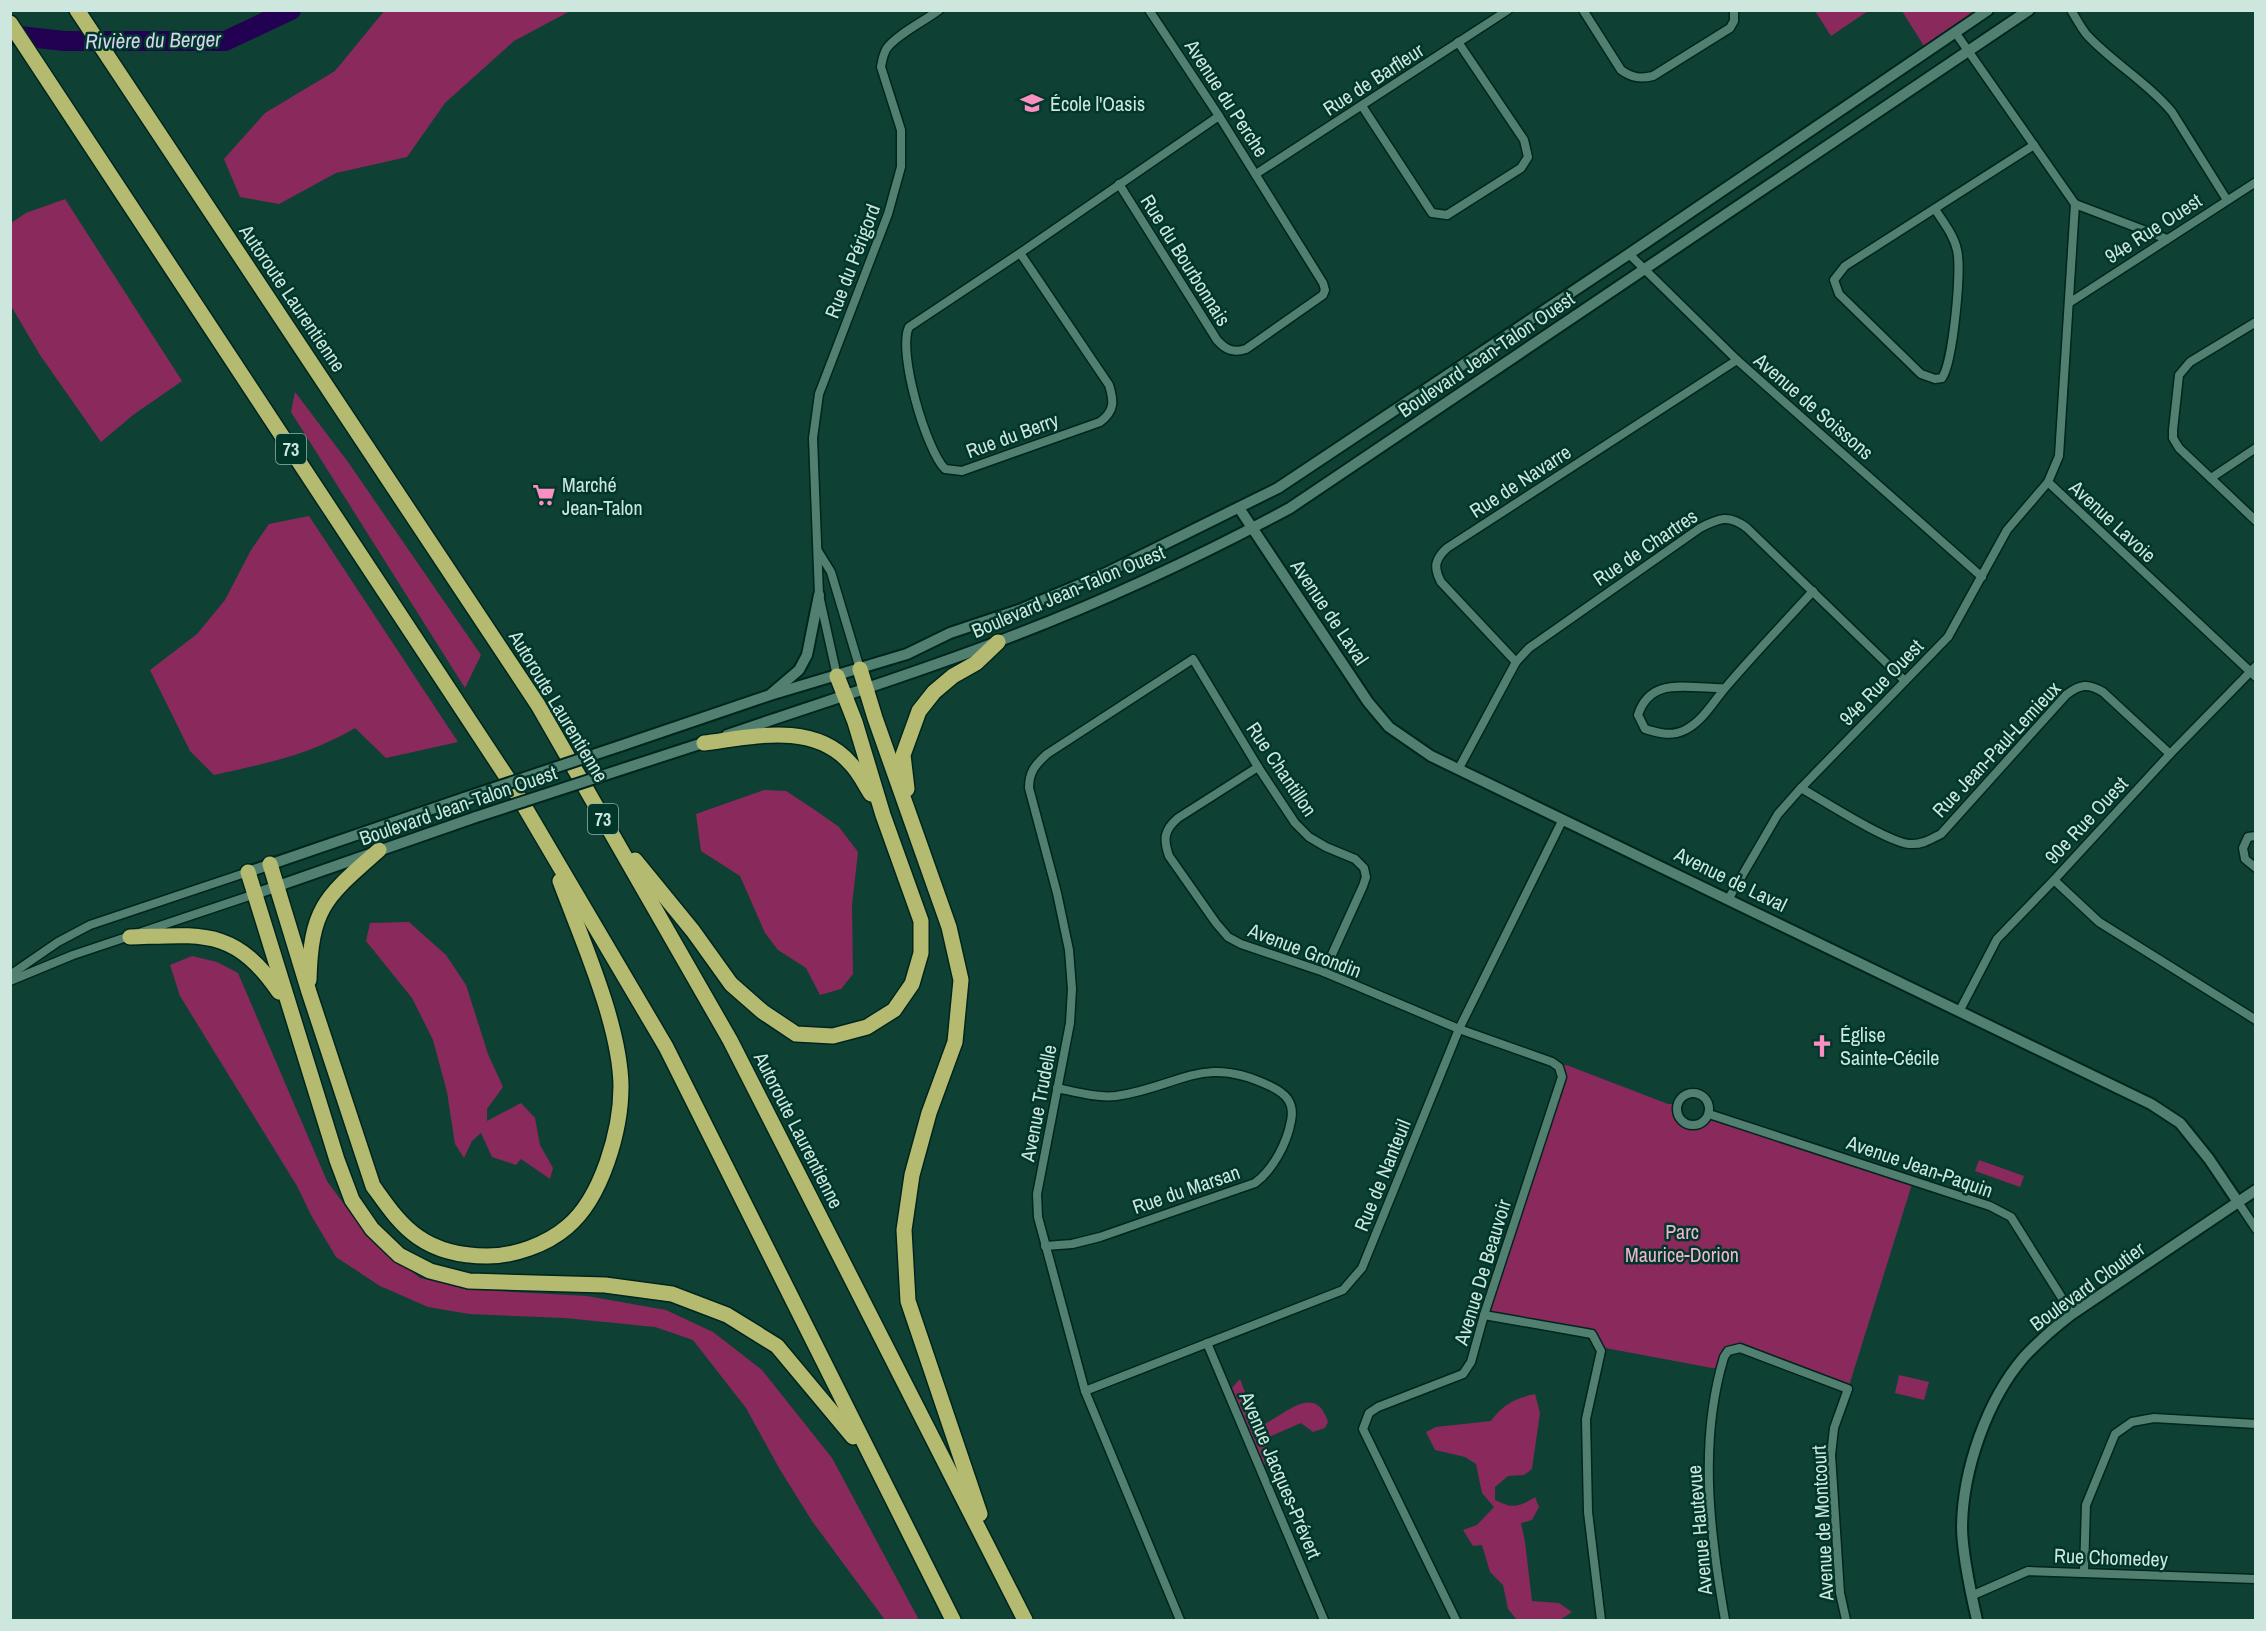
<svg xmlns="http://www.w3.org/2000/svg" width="2266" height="1631" font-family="'Archivo Narrow',sans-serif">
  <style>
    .green { fill: #8a295c }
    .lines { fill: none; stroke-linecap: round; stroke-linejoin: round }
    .river { stroke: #220152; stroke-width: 20 }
    .minor-casing { stroke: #00251c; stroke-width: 11 }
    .tertiary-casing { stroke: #00251c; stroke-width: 14 }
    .motorway-casing { stroke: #00251c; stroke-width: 18 }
    .minor { stroke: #518071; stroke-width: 8 }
    .tertiary { stroke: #518071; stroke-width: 10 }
    .motorway { stroke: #b5ba71; stroke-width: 15 }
    .tertiary-bridge-casing { stroke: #00251c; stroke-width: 14; stroke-linecap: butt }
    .tertiary-bridge { stroke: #518071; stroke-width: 10 }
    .labels { text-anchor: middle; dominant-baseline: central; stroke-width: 5; stroke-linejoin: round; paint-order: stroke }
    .shield { fill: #01362a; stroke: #90b2a8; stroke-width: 1.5 }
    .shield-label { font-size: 18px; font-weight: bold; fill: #cee7de }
    .street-label { font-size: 20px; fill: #cee7de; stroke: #01362a }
    .poi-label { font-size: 20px; fill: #cee7de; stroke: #01362a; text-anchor: start }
    .park-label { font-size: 20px; fill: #f0b5ce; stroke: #01362a }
    .water-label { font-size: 21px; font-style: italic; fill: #d7d3ee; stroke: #01362a }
  </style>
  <rect width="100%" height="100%" fill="#0e4134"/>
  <!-- green -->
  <g class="green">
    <path d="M385,10L570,11L514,41L445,103L407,157L336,173L279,204L240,197L224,159L265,113L335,71Z"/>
    <path d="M1815,11H1868L1831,36Z"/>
    <path d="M1902,11H1988L1927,51Z"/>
    <path d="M65,199L182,381L133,415L101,442L40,355L11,306V223L26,213Z"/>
    <path d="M295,392L348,462L481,655L465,688L291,412Z"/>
    <path d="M309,516L458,742L386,758L355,728C307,756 267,763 214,775L190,751L150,670L197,634L225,600L251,550L269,524Z"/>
    <path d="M764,790L786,791L815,810L839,827L858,852L852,905L853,974L841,989L820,995L806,968L778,950L765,933L740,876L701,851L696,814Z"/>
    <path d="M409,922L446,955L466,985L488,1054L503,1087L487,1109V1121L521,1103L535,1118L540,1145L553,1168L550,1179L521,1159L516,1165L492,1157L481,1133L472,1141L464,1158L455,1144L447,1092L433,1040L412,998L366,941L370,923Z"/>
    <path d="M192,956L217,962L238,973L327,1181L368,1237L420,1278L477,1290L587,1296L666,1310L713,1332L762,1370L832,1458L919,1620H885L812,1521L779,1468L746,1408L693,1340L655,1327L565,1318L469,1314L428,1307L380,1286L336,1257L311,1215L297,1186L180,996L170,965Z"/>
    <path d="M1552,1062L1569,1066L1668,1104H1678V1114L1686,1124C1697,1127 1705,1123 1709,1114L1913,1181L1848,1389L1740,1348L1728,1351L1721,1368H1712L1600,1347L1592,1334L1484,1315L1561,1081Z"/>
    <path d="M1979,1160L2024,1176L2020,1187L1975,1171Z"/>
    <path d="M1899,1375L1929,1382L1924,1400L1895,1393Z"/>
    <path d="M1240,1379L1258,1427C1281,1419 1315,1379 1328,1422L1325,1428L1313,1432L1301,1423L1264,1439L1273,1461L1263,1465L1231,1389Z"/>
    <path d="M1535,1394L1540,1413L1532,1469L1524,1475L1508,1476L1495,1487V1500C1513,1509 1519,1507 1535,1497L1539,1507L1532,1520L1521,1523L1525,1542L1532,1601L1559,1603L1572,1612L1560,1620H1517L1508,1609L1503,1585L1490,1572L1482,1545L1473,1546L1463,1530L1477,1525L1494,1507L1482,1493L1476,1464L1465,1457L1435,1450L1426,1432L1436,1427L1491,1421C1502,1405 1515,1398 1535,1394Z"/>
  </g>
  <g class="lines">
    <!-- river -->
    <path class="river" d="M10,35L64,41H225L291,10"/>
    <!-- minor casing -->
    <g class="minor-casing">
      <g id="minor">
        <path d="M1583,10L1621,70C1632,78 1641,79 1653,76L1730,28L1734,21V10"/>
        <path d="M2071,10C2076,18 2081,28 2087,35C2113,63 2147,82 2172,112L2227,200"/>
        <path d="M1955,32L2075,204L2059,456L2048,482L2256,677"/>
        <path d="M1362,106L1432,213L1447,215L1521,168L1528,157L1524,140L1458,42"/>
        <path d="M1256,174L1508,10"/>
        <path d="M1119,184L1217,340C1226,350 1233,353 1246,349L1323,295L1325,290L1323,283L1219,116L1149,10"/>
        <path d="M2075,204L2167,239"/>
        <path d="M1935,209C1943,222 1954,235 1957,250C1962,269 1953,362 1942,378L1935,379L1921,374L1839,294L1834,280L1845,266L2034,145"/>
        <path d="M1020,253L1109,385C1114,401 1115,411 1100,422L962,471L945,469C926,450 897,351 909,327L1020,253L1219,116"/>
        <path d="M1629,254L1737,360L1982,577"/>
        <path d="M2069,303L2256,182"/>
        <path d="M2256,322L2190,362L2179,375L2173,430V438L2179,448L2256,521"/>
        <path d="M2211,478L2256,448"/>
        <path d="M818,551L831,572L860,669"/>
        <path d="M1516,662L1441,582C1433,567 1435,559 1447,548L1737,360"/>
        <path d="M837,676L819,595L813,438L819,394L888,214L901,167V130L881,67C882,61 883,54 887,48C896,35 926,20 939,10"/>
        <path d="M1725,688C1692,690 1651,674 1638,715L1645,729C1659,733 1671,737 1685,730C1703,721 1713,702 1726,687C1754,654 1784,623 1813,591"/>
        <path d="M1258,767L1178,818C1164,830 1163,839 1169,856L1216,923L1228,937L1241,944L1324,972L1459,1029L1552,1062L1559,1067L1562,1077L1484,1315L1471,1362L1463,1374L1378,1407L1369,1413L1363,1429L1456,1620"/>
        <path d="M1459,768L1516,662L1529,648L1700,528C1719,518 1729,514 1747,528L1905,681"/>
        <path d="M1801,788C1822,800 1889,843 1910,844C1922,845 1931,839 1941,834L2066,695C2080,684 2088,683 2103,692L2170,754"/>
        <path d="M2256,836L2248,837L2243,848L2245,859L2256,868"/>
        <path d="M2054,880L2099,922L2256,1020"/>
        <path d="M1729,898L1778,814L1801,788L1948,637L2007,530L2048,482"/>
        <path d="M10,975L58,942L90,925L248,872"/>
        <path d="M10,981L73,955L255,894"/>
        <path d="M1960,1010L1997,939L2054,880L2170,754L2256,666"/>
        <circle cx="1693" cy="1109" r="16"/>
        <path d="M1709,1114L1990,1206L2011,1217L2072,1314"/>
        <path d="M2238,1202L2256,1229"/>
        <path d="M1045,1246L1072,1244L1100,1237L1255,1183C1273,1170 1287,1143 1291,1121C1295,1102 1285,1093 1270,1086C1202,1053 1180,1087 1116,1096C1097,1098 1076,1092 1057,1088"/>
        <path d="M1484,1315L1592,1334L1601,1351L1586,1419L1588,1512L1601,1620"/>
        <path d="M1207,1343L1324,1620"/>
        <path d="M1085,1391L1343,1290L1362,1268L1459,1029L1563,819"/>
        <path d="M2084,1572L2086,1505L2115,1434L2132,1422L2154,1418L2256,1424"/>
        <path d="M1971,1596L2028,1571L2256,1579"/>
        <path d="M1180,1620L1085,1391L1038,1217L1037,1194L1070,1023L1072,989L1069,950L1057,893L1029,788C1029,772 1035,765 1047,754L1193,659L1258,767L1295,823L1309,837L1326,847L1355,859L1364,868L1366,877L1363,886L1324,972"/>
        <path d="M1725,1620C1710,1534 1698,1443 1724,1357L1728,1351L1740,1348L1848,1389L1834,1428L1831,1455L1840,1593L1846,1620"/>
      </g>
    </g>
    <!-- tertiary casing -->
    <g class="tertiary-casing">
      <g id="tertiary">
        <path d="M1239,508L1368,702L1389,727L1431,756L2151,1104L2180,1123L2209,1159L2238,1202"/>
        <path d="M772,693L799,670L807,655L819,595"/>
        <path d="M727,735C817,704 908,676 997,642C1095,605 1199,557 1290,508L2029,10"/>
        <path d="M620,746L770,695L907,654L950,633L1019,610L1102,575L1278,488L1629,254L1988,10"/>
        <path d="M632,766L709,741"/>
        <path d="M248,872L464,798"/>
        <path d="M255,894L476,817"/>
        <path d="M1977,1620C1971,1594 1962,1553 1962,1526C1963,1469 1987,1400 2024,1357C2039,1341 2055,1327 2072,1314L2256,1190"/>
      </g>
    </g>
    <!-- motorway casing -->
    <g class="motorway-casing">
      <g id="motorway">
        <path d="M77,10L538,705L730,1040L1025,1620"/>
        <path d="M10,23L510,782L666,1047L953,1620"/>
        <path d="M860,669L875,718L949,927L961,980L955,1042L929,1113L912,1175L904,1230L908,1301L980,1514"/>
        <path d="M704,743C752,737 813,721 850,763C859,772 864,783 871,794"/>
        <path d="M907,789L903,755L919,711L934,692L953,676L976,663L998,642"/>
        <path d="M635,860L693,931L731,984L763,1012L796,1034L833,1036L867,1027L894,1010L912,984L921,953V921L883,815L855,722L837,676"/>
        <path d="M270,864L309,992L373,1186C386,1204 399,1224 418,1237C438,1251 463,1256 487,1256C514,1256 546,1245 567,1227C602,1198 621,1130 621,1086C620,1024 582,940 560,881"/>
        <path d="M248,872L337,1160L352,1200L372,1229L399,1255L430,1271L469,1281L605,1285L672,1294L727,1315L777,1346L853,1437"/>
        <path d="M130,937C202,935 234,927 279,992"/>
        <path d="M309,980C311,906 326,897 379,850"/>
      </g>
    </g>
    <!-- minor -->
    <use href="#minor" class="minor"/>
    <!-- tertiary -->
    <use href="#tertiary" class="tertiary"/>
    <!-- motorway -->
    <use href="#motorway" class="motorway"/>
    <!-- tertiary-bridge casing -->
    <g class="tertiary-bridge-casing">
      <g id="tertiary-bridge">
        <path d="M464,798L620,746"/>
        <path d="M476,817L632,766"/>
      </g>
    </g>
    <!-- tertiary-bridge -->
    <use href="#tertiary-bridge" class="tertiary-bridge"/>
  </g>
  <!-- icons -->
  <defs>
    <g id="school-bare" transform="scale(1.8)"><path d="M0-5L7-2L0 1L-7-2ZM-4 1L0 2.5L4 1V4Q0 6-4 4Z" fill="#fc8fc1" stroke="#01362a" stroke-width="2.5" paint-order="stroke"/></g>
    <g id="supermarket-bare" transform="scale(1.8)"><path d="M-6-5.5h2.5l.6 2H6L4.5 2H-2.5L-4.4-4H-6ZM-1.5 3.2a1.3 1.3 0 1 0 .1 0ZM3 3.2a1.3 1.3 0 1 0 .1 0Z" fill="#fc8fc1" stroke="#01362a" stroke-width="2.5" paint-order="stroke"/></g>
    <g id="church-bare" transform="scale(1.8)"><path d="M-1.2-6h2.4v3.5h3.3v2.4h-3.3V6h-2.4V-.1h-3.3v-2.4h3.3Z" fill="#fc8fc1" stroke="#01362a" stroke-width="2.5" paint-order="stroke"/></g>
  </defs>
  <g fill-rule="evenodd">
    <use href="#school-bare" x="1032" y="103"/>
    <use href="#supermarket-bare" x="544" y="495"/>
    <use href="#church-bare" x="1822" y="1046"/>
  </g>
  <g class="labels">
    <!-- shield labels -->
    <g class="shield">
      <rect x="276" y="434" width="30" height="30" rx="4.5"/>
      <rect x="588" y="804" width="30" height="30" rx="4.5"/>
    </g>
    <g class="shield-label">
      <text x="291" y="449">73</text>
      <text x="603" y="819">73</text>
    </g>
    <!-- street labels -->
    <g class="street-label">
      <text transform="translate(1373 79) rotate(-33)">Rue de Barfleur</text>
      <text transform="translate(1227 98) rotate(57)">Avenue du Perche</text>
      <text transform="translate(2153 228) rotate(-33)">94e Rue Ouest</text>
      <text transform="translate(1186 260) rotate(58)">Rue du Bourbonnais</text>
      <text transform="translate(852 261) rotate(-69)">Rue du Périgord</text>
      <text transform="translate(293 298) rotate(56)">Autoroute Laurentienne</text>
      <text transform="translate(1486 354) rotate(-34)">Boulevard Jean-Talon Ouest</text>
      <text transform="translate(1814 406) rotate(41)">Avenue de Soissons</text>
      <text transform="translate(1012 435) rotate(-20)">Rue du Berry</text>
      <text transform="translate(1520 481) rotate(-33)">Rue de Navarre</text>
      <text transform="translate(2113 521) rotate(43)">Avenue Lavoie</text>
      <text transform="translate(1645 547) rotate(-34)">Rue de Chartres</text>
      <text transform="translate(1068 591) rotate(-23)">Boulevard Jean-Talon Ouest</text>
      <text transform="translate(1330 612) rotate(56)">Avenue de Laval</text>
      <text transform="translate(1881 682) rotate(-46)">94e Rue Ouest</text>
      <text transform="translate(559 706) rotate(59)">Autoroute Laurentienne</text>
      <text transform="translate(1996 749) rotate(-47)">Rue Jean-Paul-Lemieux</text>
      <text transform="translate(1282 769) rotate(56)">Rue Chantillon</text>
      <text transform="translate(458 805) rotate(-19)">Boulevard Jean-Talon Ouest</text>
      <text transform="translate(2086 820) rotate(-47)">90e Rue Ouest</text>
      <text transform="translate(1731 879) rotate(26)">Avenue de Laval</text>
      <text transform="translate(1305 950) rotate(21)">Avenue Grondin</text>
      <text transform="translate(1038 1103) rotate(-79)">Avenue Trudelle</text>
      <text transform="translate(799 1130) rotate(63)">Autoroute Laurentienne</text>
      <text transform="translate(1920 1166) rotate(19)">Avenue Jean-Paquin</text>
      <text transform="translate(1382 1175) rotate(-68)">Rue de Nanteuil</text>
      <text transform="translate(1186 1189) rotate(-19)">Rue du Marsan</text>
      <text transform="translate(1482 1272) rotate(-73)">Avenue De Beauvoir</text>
      <text transform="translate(2087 1286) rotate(-36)">Boulevard Cloutier</text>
      <text transform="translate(1281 1475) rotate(67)">Avenue Jacques-Prévert</text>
      <text transform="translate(1822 1523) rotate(-93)">Avenue de Montcourt</text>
      <text transform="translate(1699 1530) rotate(-95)">Avenue Hautevue</text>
      <text transform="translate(2111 1557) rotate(2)">Rue Chomedey</text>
    </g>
    <!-- poi labels -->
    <g class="poi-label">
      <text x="1050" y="103">École l'Oasis</text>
      <text x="562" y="484">Marché<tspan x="562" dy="23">Jean-Talon</tspan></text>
      <text x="1840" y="1034">Église<tspan x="1840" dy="23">Sainte-Cécile</tspan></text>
    </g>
    <!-- park labels -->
    <g class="park-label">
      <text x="1682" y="1231">Parc<tspan x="1682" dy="23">Maurice-Dorion</tspan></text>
    </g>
    <!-- water labels -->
    <g class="water-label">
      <text transform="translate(153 40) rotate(-1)">Rivière du Berger</text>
    </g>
  </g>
  <!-- border -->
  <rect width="2266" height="1631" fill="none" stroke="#cee7de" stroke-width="24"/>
</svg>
